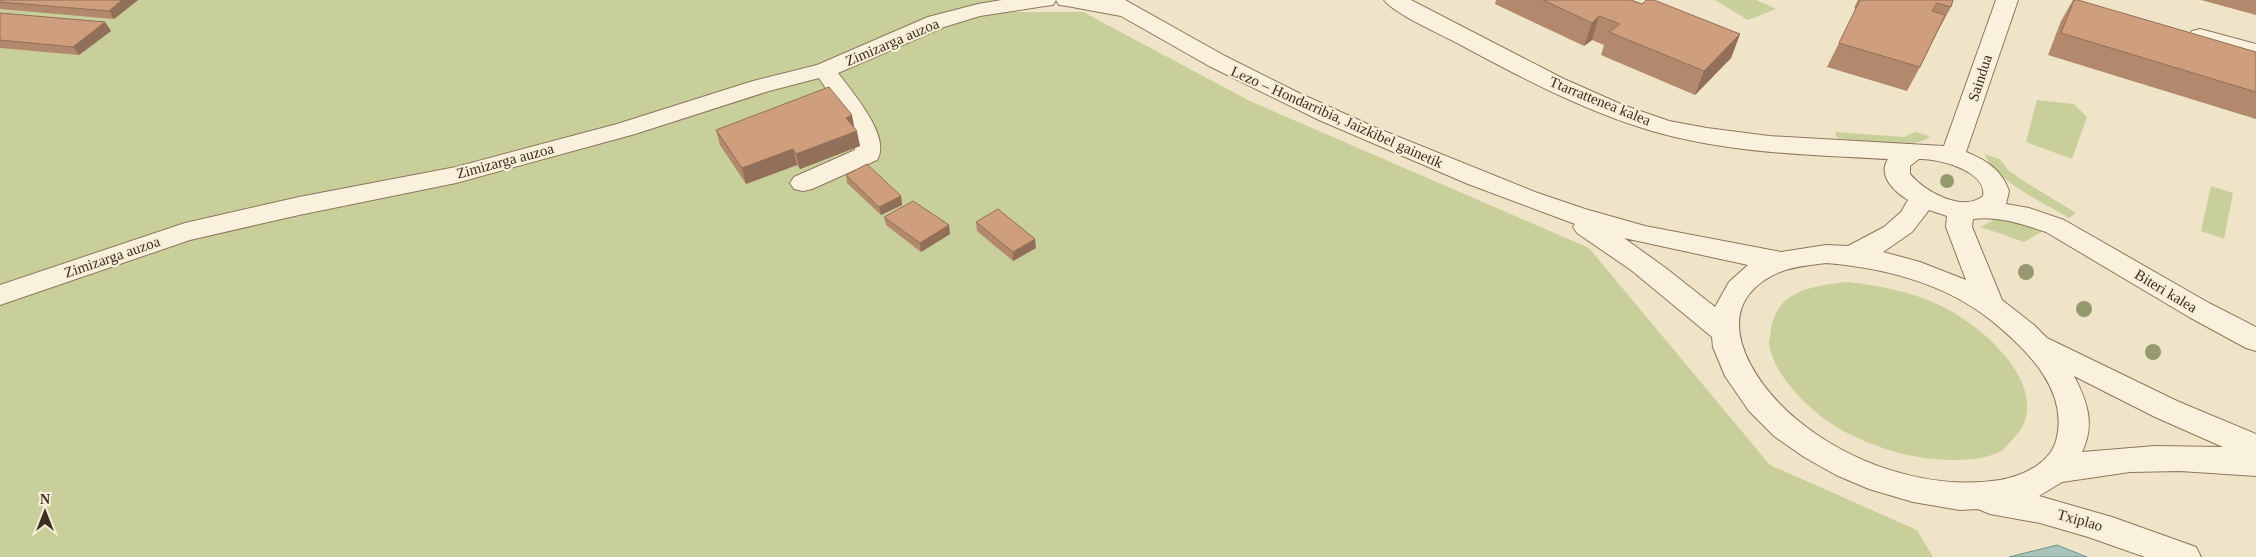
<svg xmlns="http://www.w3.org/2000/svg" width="2256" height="557" font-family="'Times New Roman',serif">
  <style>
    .green { fill: #c9cf9b }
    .water { fill: #a9c4bc; stroke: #6f938a }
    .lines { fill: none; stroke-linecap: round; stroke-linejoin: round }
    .minor-casing { stroke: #8d765c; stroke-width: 2 }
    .minor { fill: #faf1dc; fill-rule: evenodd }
    .tree { fill: #96986f }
    .wall { fill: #b2896c }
    .shaded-wall { fill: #916f58 }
    .building { fill: #cf9f7d; stroke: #916f58 }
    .labels { text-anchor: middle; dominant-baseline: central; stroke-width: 4.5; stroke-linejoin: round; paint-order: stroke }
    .street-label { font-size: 15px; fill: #3d2e20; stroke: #f7eed8 }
  </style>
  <rect width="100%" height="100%" fill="#f0e4c8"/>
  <!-- green -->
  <g class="green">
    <path d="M0,0H999L992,12H1083L1250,101L1589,248L1770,465L1917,530L1933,557H0Z"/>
    <path d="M1715,0H1756L1776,9L1748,20Z"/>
    <path d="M2037,100L2074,104L2087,117L2072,159L2026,142Z"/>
    <path d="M1835,132L1904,137L1915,132L1930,136C1913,152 1859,141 1837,138Z"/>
    <path d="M1984,154L2000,159L2008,170L2022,180L2076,213L2069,218C2040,200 2001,185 1984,154Z"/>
    <path d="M2211,186L2233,193L2224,239L2201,231Z"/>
    <path d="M1993,220H2012L2043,231L2024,242L1981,227Z"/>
    <path d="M1848,282C1889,287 1930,295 1965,320C2000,343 2053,399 2013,439C2010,442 2006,447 2003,450C1990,458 1969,460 1955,460C1914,460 1876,449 1840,429C1812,413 1773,376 1769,343C1769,339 1771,333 1771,328C1773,317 1780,303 1790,297C1808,286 1827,284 1848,282Z"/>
  </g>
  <!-- water -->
  <path class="water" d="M2057,545L2087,557H2009Z"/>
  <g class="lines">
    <!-- minor casing -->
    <g class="minor-casing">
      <g id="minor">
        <path d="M1002,0H1056L1053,5L1045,6L980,16L944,27L838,73C852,92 892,137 877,160L812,189L803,191L794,189L790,183L794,177L855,150L854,131L819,78L769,91L635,134L456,183L299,215L190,240L0,305V285L185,223L299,197L456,167L617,124L753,81L817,65L928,17L978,4Z"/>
        <path d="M1056,0H1125L1225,56L1299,93L1374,127L1535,192L1585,209L1645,226L1781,252L1826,245L1848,246L1884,227L1901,212L1908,200C1895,192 1877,176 1888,159C1809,155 1728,153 1652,131C1584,111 1520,77 1459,44C1442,35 1393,13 1384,0H1411L1564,79L1623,105L1669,121L1707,128L1769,136L1944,146L1996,0H2018L1966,152C1986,160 2002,170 2009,191L2006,204L2029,208L2064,220L2209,303L2256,327V351L2246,348L2189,317L2046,232C2022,224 1998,216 1973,219L1972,227L2002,300L2034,325L2047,338L2177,401L2256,434V476L2180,471L2130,472L2062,482L2039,496L2112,517L2196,547L2201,557H2145L2088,537L2040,523L1990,514L1978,509L1960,510L1913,502L1869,489L1836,475L1804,457L1774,436L1749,411L1725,376L1713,347L1712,337L1631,270L1577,233L1573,227L1575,224L1468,184L1319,120L1209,66L1121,16L1067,6L1059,5ZM1919,159C1937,158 1988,171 1983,196C1962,213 1924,191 1910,174V166ZM1929,210L1947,216L1946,227L1966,280L1920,262L1883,252L1912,232ZM1624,238L1748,265L1729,282L1715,307L1667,269ZM1826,263C1887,268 1951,285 1998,326C2030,353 2067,391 2057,437C2052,463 2023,476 2000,480C1929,491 1849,464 1795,418C1750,380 1703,305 1780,272C1795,266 1811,265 1826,263ZM2074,376L2155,417L2223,447L2155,446L2082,452C2095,424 2088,403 2074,376Z"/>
        <path d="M2200,29L2256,44V58L2192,41L2189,36L2192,31Z"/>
      </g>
    </g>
    <!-- minor -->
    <use href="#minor" class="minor"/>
  </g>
  <!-- trees -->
  <g class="tree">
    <circle cx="1947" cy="181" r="7"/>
    <circle cx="2026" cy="272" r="8"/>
    <circle cx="2084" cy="309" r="8"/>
    <circle cx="2153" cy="352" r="8"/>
  </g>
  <!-- wall -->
  <g class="wall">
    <path d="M0,0H138L114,19L0,9Z"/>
    <path d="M1496,0H1632L1642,4L1740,34L1731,58L1695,95L1601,55L1604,45L1592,40L1584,46L1495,4Z"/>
    <path d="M1858,0H1953L1951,7L1938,31L1920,67L1907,91L1827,67L1856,9L1854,8Z"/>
    <path d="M2073,0L2256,52V119L2048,55L2061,21Z"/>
    <path d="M2201,0H2256V15Z"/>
    <path d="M0,13L105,22L111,31L79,55L0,48Z"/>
    <path d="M855,129L860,146L800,169L797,165L746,184L720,145L716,130Z"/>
    <path d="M846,175L901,196L902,205L881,215L847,183Z"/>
    <path d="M884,217L950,234L921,252L886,225Z"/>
    <path d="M976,222L1036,248L1013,261L977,231Z"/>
  </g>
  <!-- shaded-wall -->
  <g class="shaded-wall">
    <path d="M122,0H138L114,19L109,11Z"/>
    <path d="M1599,16L1592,40L1584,46L1592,23Z"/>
    <path d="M105,22L111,31L79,55L73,47Z"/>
    <path d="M1740,34L1731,58L1695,95L1704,71Z"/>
    <path d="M852,115L855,131L846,118Z"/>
    <path d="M857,131L860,146L800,169L796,154Z"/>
    <path d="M793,149L797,165L746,184L742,168Z"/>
    <path d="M901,196L902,205L881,215L879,207Z"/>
    <path d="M949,225L950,234L921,252L920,243Z"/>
    <path d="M1035,239L1036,248L1013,261V252Z"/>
  </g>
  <!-- building -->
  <g class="building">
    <path d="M0,0H122L109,11L0,2Z"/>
    <path d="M1543,0H1631L1642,4L1646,0H1654L1740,34L1704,71L1609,32L1620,24L1599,16L1592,23Z"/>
    <path d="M1860,0H1953L1951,7L1937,3L1932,11L1945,15L1920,67L1839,43Z"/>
    <path d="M2074,0H2078L2256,52V92L2061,33Z"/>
    <path d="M0,13L105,22L73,47L0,40Z"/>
    <path d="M829,87L852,115L846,118L857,131L796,154L793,149L742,168L716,130Z"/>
    <path d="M867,164L901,196L879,207L846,175Z"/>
    <path d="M913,201L949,225L920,243L884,217Z"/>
    <path d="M998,209L1035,239L1013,252L976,222Z"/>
  </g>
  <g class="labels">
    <!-- street labels -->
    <g class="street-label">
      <text transform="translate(892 42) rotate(-23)">Zimizarga auzoa</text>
      <text transform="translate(1980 78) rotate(-72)">Saindua</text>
      <text transform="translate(1600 101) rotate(22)">Ttarrattenea kalea</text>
      <text transform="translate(1337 117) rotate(24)">Lezo – Hondarribia, Jaizkibel gainetik</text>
      <text transform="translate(505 161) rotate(-15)">Zimizarga auzoa</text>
      <text transform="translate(112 257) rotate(-19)">Zimizarga auzoa</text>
      <text transform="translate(2166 291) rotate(31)">Biteri kalea</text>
      <text transform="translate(2080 520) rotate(16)">Txiplao</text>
    </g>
  </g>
  <!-- north arrow -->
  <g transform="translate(45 512)" stroke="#f7eed8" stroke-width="4" paint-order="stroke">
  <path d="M0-4L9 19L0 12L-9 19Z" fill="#3d2e20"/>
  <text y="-8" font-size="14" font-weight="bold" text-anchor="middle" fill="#3d2e20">N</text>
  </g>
</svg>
